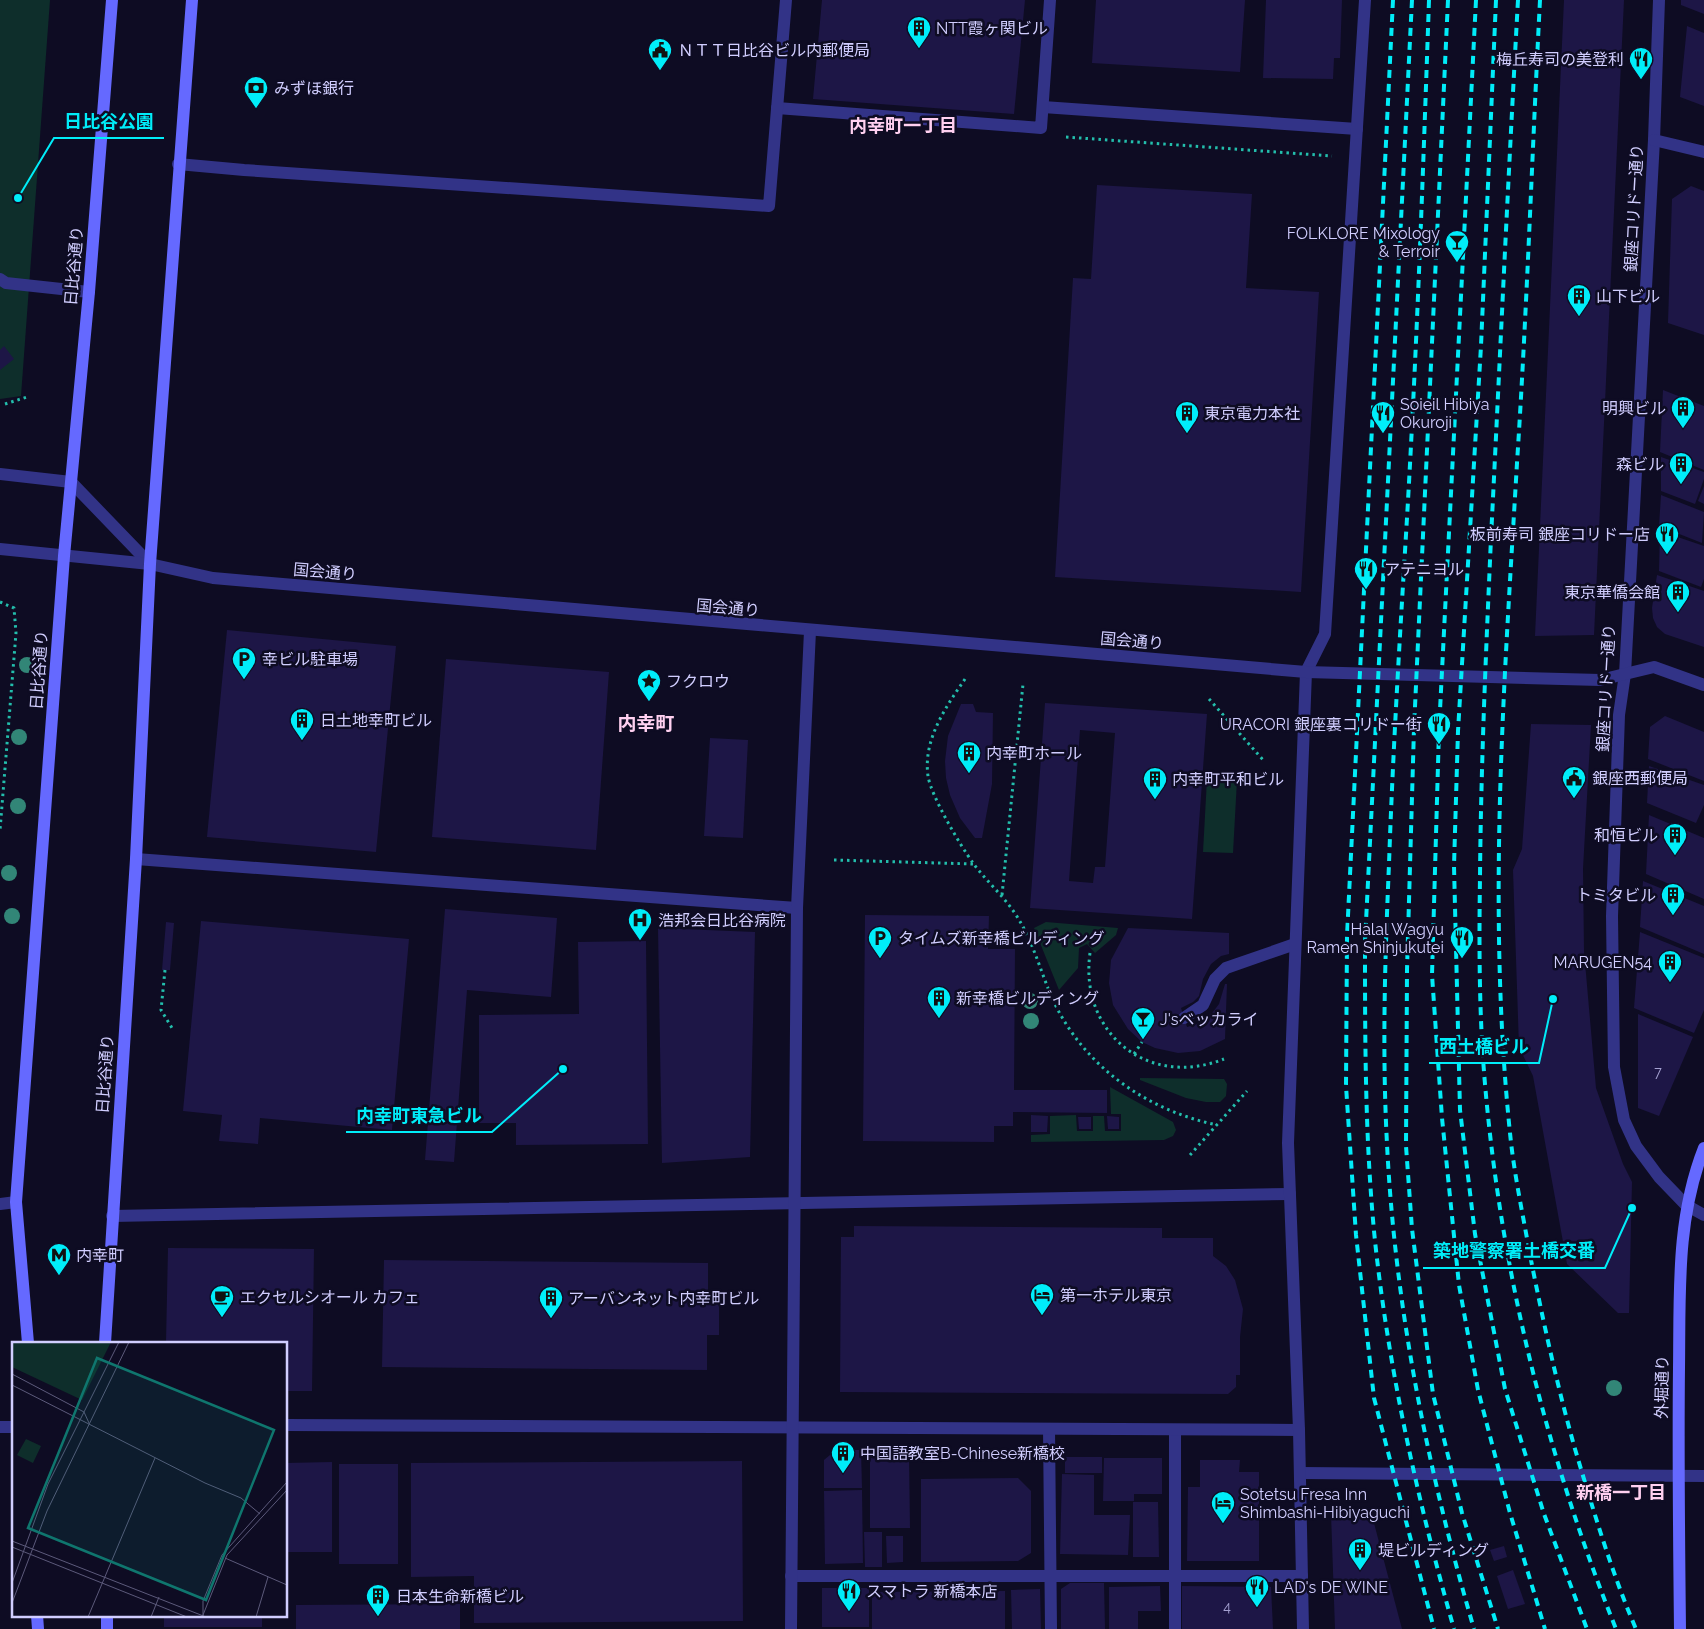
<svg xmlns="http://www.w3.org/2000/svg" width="1704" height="1629" font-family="Raleway,'Noto Sans JP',sans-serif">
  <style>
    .green { fill: #0e2e2b }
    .building { fill: #1d1646; fill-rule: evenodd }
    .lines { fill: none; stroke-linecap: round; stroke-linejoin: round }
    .path { stroke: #23beac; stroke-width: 3; stroke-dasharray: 2.5 4; stroke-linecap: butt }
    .service { stroke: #323387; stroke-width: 12 }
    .minor { stroke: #323387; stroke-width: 12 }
    .tertiary { stroke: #323387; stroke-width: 12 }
    .secondary { stroke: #6569ff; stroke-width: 12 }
    .rail { stroke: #00edf9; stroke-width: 4; stroke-dasharray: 8 6; stroke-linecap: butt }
    .tree { fill: #328677 }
    .labels { text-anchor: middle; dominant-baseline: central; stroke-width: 5; stroke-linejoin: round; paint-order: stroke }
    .number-label { font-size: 14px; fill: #a4a0d1 }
    .poi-label { font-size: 16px; fill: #d1ceff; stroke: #0e0c23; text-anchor: start }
    .street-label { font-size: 16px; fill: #d1ceff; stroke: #0e0c23 }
    .neighbourhood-label { font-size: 18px; font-weight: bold; fill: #ffd0f0; stroke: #0e0c23 }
    .quarter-label { font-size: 19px; font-weight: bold; fill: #ffd0f0; stroke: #0e0c23 }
    .inset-road { fill: none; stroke: #5c5a7b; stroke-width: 1 }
    .view { fill: #0f766e; fill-opacity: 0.15; stroke: #0f766e; stroke-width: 2.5 }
    .inset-edge { fill: none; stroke: #d1ceff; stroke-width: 2.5 }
    .leader { fill: none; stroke: #00edf9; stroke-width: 2 }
    .callout-dot { fill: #00edf9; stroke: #0e0c23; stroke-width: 2 }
    .callout-label { font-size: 18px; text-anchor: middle; font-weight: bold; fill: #00edf9; stroke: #0e0c23; stroke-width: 5; stroke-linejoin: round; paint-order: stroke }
  </style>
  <rect width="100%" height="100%" fill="#0e0c23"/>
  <!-- green -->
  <g class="green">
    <path d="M0,0H50L21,396L0,399Z"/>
    <path d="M1207,779L1237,780L1233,853L1203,852Z"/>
    <path d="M1046,922L1118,928L1116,935L1095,953L1087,944L1079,948L1078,968L1059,990L1034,928Z"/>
    <path d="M1140,1078L1224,1079L1227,1084L1226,1096L1220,1102H1206L1186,1098L1140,1080Z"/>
    <path d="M1110,1087L1173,1122L1176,1130L1173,1136L1164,1140L1031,1142V1135L1050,1134V1116L1076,1115L1077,1131H1093V1116H1104L1105,1131H1121V1114H1111Z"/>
  </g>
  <!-- building -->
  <g class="building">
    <path d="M822,0H1025L1014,114L813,99Z"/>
    <path d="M1096,0H1245L1240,72L1092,63Z"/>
    <path d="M1266,0H1342L1340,58H1334L1333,79L1263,78Z"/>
    <path d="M1564,0H1624L1594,635L1535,636Z"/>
    <path d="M1681,0H1704V14L1681,5Z"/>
    <path d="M1687,26L1704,33V106L1680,97Z"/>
    <path d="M1097,185L1252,194L1246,288L1319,292L1301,592L1055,577L1073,278L1091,279Z"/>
    <path d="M1691,186L1704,191V335L1668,323L1672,199Z"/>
    <path d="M4,346L14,359L0,370V350Z"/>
    <path d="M1663,390L1704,406V470L1660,452Z"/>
    <path d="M1661,457L1704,472V479L1695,504L1661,491Z"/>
    <path d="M1704,486V504L1698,501Z"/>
    <path d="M1661,495L1704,512L1702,543L1659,526Z"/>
    <path d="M1660,531L1704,546V579L1701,587L1659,571Z"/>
    <path d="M1657,575L1704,591V647L1665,634L1657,627L1653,618L1652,608Z"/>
    <path d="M227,630L396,646L376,852L207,837Z"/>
    <path d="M446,659L609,672L596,850L432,837Z"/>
    <path d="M1045,703L1207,714L1192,919L1030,908ZM1080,730L1115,733L1105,867H1095L1093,883L1069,881Z"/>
    <path d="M961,704H973L976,712L993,713L992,784L982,838H975L960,818L950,795L946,778L945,761L948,736Z"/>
    <path d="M1665,716L1704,732V781L1648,759L1650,727Z"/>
    <path d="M1531,724L1591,725L1583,869L1584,951L1596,1088L1623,1164L1632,1182L1629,1313H1618L1567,1264L1533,1076L1519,1047L1513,870L1522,849Z"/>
    <path d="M710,738L748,740L743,838L704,836Z"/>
    <path d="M1649,766L1704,785V805L1696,823L1647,803Z"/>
    <path d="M1649,815L1704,838V899L1646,874Z"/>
    <path d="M1643,881L1704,906V954L1640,927Z"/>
    <path d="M445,909L557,918L551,997L467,990L454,1162L425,1160Z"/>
    <path d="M865,915L989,916L988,949H1015L1014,1090H1107V1113L1013,1112V1126H994V1142L863,1141Z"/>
    <path d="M201,921L409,939L392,1130L260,1118L258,1144L219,1141L222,1115L183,1111Z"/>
    <path d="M166,922L174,923L170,970H162Z"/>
    <path d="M658,928L755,932L750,1157L662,1163Z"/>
    <path d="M1128,928L1229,933V954L1221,956L1211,964L1203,979L1199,996L1193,1002L1181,1008L1187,1027L1197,1024L1213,1012L1219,1004L1225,984H1227L1225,1039L1200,1051L1178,1053L1155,1048L1142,1042L1128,1029L1113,1005L1109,983L1111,960Z"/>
    <path d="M1640,932L1704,958V1010L1694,1033L1634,1008Z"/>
    <path d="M646,941L648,1144L516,1145V1123H479V1015L579,1014L578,942Z"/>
    <path d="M1638,1014L1693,1037L1659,1116L1638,1108Z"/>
    <path d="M1031,1115L1048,1116L1047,1132H1031Z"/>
    <path d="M1107,1116L1119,1117V1129H1108Z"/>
    <path d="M1078,1117H1091V1129H1079Z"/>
    <path d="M854,1226L1162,1228V1238H1213V1256L1226,1266L1235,1280L1243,1309L1240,1337V1375H1236V1387L1228,1394L840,1392L841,1237H854Z"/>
    <path d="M168,1248L314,1249L312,1391H286V1343H166Z"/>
    <path d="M384,1260L708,1263V1303L719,1304V1335H707V1370L382,1367Z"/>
    <path d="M836,1450H861L862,1488H824V1460Z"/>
    <path d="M870,1456H909L910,1528H870Z"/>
    <rect x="1065" y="1457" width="37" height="16"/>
    <path d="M1104,1458H1162V1494H1134V1501H1103Z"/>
    <path d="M1200,1460H1240L1239,1472H1259V1561H1187L1188,1487H1200Z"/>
    <path d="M742,1461L743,1621L474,1623V1576L411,1577V1463Z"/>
    <path d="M332,1462V1552H286V1463Z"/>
    <rect x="339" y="1464" width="59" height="100"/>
    <path d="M1062,1474L1094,1475V1515H1130L1128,1555L1060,1554Z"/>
    <path d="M1018,1478L1031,1491V1553L1018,1561L921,1562V1479Z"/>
    <path d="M862,1490L863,1563L825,1564L824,1491Z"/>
    <path d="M1133,1502H1158L1159,1557H1133Z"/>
    <path d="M1370,1508L1402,1629H1335L1331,1513Z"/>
    <path d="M864,1532H882V1567H865Z"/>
    <path d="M886,1536H903V1562L887,1563Z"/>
    <path d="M1504,1546L1507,1557L1494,1561L1490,1550Z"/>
    <path d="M1513,1570L1525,1604L1508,1609L1497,1576Z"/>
    <path d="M1070,1583H1104L1105,1629H1061V1589Z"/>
    <path d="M1160,1586L1161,1611H1138V1629H1109V1587Z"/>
    <path d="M1182,1586L1271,1587L1273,1629H1182Z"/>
    <rect x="822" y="1588" width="47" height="39"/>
    <path d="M1040,1589L1041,1629H1012L1011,1590Z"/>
    <path d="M1005,1591V1629H872V1592Z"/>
    <path d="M460,1604V1629H296V1605Z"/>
    <rect x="164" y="1615" width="98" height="12"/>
  </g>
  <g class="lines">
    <!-- path -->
    <g class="path">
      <path d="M1066,137L1332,156"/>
      <path d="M5,404L27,397"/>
      <path d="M0,602L14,608L16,633L0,830"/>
      <path d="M965,679C945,708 923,740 928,776C931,796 960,845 973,863C986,881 1003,895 1016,915C1033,941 1040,970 1052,998C1083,1066 1146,1110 1217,1125"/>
      <path d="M1209,699L1264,761"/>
      <path d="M834,860L973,864"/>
      <path d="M1002,895L1023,684"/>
      <path d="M1090,953C1079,1033 1148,1089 1224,1059"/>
      <path d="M165,970L161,1010L172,1028"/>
      <path d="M1134,1054L1142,1042"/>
      <path d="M1190,1155L1247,1091"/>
    </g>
    <!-- service -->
    <g class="service">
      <path d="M1043,107L1357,129"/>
      <path d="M777,108L1041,128L1050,0"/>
      <path d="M178,164L244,170L769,206L786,0"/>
      <path d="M0,279L6,283L89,292"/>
      <path d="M1184,1018L1203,1005L1215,979L1226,968L1295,944"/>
      <path d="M1049,1429L1051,1629"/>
      <path d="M791,1576H1302"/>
      <path d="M1175,1629V1430"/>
    </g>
    <!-- minor -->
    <g class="minor">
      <path d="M1659,0L1654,140L1625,674L1619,715L1612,916L1614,1067L1624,1120L1636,1146L1659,1177L1686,1205"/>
      <path d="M1654,140L1704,152"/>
      <path d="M136,859L797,908"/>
      <path d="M0,1204L16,1202"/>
      <path d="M112,1216L1290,1194"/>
      <path d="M286,1425L1299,1430"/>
      <path d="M0,1427H14"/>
      <path d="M1300,1473L1704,1476"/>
      <path d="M1303,1629L1299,1430L1288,1143L1306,672L1325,634L1365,0"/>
    </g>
    <!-- tertiary -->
    <g class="tertiary">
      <path d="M0,474L71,482L150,564"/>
      <path d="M0,549L150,564L213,578L1306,672L1600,680L1654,667L1704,685"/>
      <path d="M1686,1205L1704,1215"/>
      <path d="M791,1629L797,908L810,631"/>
    </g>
    <!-- secondary -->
    <g class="secondary">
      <path d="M28,1343L16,1202L64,556L89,292L112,0"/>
      <path d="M105,1343L136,859L150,564L192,0"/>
      <path d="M37,1615L38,1629"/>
      <path d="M107,1615V1629"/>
      <path d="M1680,1629C1679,1542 1678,1455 1679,1368C1680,1293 1676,1219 1704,1148"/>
    </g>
    <!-- rail -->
    <g class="rail">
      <path d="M1393,0L1347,936L1346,1086L1356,1235L1374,1398L1434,1629"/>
      <path d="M1412,0L1365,942C1365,1042 1365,1142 1375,1241C1389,1372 1418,1502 1454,1629"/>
      <path d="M1429,0C1423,173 1417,346 1407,518C1400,634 1393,749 1389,864C1385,957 1382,1050 1387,1144C1395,1308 1428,1471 1474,1629"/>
      <path d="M1448,0L1414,728L1407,970L1406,1146L1412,1229L1433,1394L1462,1513L1498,1629"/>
      <path d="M1476,0L1439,730L1432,975L1442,1118L1459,1285L1478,1390L1510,1513L1545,1629"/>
      <path d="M1496,0L1481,346L1458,731L1454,866L1460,1110L1475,1234L1505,1389L1544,1514L1587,1629"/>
      <path d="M1518,0C1508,179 1500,358 1491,538C1486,651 1481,763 1480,877C1479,945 1479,1015 1485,1084C1501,1271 1546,1454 1616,1629"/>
      <path d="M1540,0C1532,154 1527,309 1517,463C1504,686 1487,910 1510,1133C1514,1174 1523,1215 1530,1255C1543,1321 1557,1385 1575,1449C1593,1509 1611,1571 1636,1629"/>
    </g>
  </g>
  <!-- trees -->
  <g class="tree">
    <circle cx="27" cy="665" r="8"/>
    <circle cx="19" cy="737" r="8"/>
    <circle cx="18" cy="806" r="8"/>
    <circle cx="9" cy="873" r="8"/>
    <circle cx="12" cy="916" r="8"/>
    <circle cx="1030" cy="1001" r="8"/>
    <circle cx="1031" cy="1021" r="8"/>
    <circle cx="1614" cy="1388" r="8"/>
  </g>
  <!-- icons -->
  <defs>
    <g id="building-pin" transform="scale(1.25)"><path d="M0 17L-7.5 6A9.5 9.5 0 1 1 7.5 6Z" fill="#00edf9" stroke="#0e0c23"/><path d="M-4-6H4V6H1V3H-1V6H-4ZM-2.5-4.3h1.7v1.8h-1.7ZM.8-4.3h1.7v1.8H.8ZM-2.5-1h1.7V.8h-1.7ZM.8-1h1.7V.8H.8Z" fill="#111"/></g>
    <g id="civic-pin" transform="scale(1.25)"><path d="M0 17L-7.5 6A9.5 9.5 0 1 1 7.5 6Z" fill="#00edf9" stroke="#0e0c23"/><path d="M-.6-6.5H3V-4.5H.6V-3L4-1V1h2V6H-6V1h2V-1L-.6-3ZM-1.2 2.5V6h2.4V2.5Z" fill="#111"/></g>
    <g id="restaurant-pin" transform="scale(1.25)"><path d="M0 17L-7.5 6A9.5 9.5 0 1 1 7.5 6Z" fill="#00edf9" stroke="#0e0c23"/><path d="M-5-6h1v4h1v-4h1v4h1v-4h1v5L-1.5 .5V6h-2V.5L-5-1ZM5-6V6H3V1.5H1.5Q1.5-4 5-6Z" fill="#111"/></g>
    <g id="bank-pin" transform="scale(1.25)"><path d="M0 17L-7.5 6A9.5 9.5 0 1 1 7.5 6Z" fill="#00edf9" stroke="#0e0c23"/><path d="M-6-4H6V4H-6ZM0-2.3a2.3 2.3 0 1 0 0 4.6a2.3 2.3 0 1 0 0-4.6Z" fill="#111"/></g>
    <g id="bar-pin" transform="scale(1.25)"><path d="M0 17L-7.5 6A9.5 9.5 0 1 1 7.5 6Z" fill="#00edf9" stroke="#0e0c23"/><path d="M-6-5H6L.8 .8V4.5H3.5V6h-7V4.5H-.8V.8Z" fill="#111"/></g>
    <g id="parking-pin" transform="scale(1.25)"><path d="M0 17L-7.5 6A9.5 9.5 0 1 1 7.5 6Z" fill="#00edf9" stroke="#0e0c23"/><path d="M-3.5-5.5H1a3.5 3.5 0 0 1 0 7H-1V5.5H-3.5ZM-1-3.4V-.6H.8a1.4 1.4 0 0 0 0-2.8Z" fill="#111"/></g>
    <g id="sight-pin" transform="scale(1.25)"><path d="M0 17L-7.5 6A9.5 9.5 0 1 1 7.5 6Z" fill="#00edf9" stroke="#0e0c23"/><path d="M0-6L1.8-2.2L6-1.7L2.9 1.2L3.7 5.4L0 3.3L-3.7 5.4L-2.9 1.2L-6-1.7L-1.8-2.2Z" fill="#111"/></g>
    <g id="hospital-pin" transform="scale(1.25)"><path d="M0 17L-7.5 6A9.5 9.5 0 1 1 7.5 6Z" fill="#00edf9" stroke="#0e0c23"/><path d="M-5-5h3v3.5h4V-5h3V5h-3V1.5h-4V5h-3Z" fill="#111"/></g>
    <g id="metro-pin" transform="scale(1.25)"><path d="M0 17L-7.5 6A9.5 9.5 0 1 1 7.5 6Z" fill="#00edf9" stroke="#0e0c23"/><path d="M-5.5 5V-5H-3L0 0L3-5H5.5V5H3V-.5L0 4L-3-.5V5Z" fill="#111"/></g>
    <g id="hotel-pin" transform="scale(1.25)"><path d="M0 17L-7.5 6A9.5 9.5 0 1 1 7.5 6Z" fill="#00edf9" stroke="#0e0c23"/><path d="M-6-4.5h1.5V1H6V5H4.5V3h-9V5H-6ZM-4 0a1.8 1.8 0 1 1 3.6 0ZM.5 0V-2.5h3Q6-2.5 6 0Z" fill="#111"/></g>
    <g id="cafe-pin" transform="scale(1.25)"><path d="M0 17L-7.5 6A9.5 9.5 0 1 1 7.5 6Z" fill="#00edf9" stroke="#0e0c23"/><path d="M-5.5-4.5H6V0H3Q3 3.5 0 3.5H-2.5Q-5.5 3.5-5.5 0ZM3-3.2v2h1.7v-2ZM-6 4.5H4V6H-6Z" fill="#111"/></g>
  </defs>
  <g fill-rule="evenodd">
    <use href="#building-pin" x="919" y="28"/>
    <use href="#civic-pin" x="660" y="50"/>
    <use href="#restaurant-pin" x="1641" y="59"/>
    <use href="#bank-pin" x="256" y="88"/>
    <use href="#bar-pin" x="1457" y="242"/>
    <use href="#building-pin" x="1579" y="296"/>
    <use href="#building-pin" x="1683" y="408"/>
    <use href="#building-pin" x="1187" y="413"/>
    <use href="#restaurant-pin" x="1383" y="413"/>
    <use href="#building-pin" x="1681" y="464"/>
    <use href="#restaurant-pin" x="1667" y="534"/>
    <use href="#restaurant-pin" x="1366" y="569"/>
    <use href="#building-pin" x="1678" y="592"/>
    <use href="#parking-pin" x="244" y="659"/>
    <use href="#sight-pin" x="649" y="681"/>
    <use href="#building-pin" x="302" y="720"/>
    <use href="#restaurant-pin" x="1439" y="724"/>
    <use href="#building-pin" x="969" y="753"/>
    <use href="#civic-pin" x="1574" y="778"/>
    <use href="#building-pin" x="1155" y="779"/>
    <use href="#building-pin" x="1675" y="835"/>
    <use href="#building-pin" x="1673" y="895"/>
    <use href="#hospital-pin" x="640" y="920"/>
    <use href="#parking-pin" x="880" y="938"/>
    <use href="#restaurant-pin" x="1462" y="938"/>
    <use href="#building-pin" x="1670" y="962"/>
    <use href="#building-pin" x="939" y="998"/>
    <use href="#bar-pin" x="1143" y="1019"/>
    <use href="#metro-pin" x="59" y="1255"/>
    <use href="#hotel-pin" x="1042" y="1295"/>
    <use href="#cafe-pin" x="222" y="1297"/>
    <use href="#building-pin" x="551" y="1298"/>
    <use href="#building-pin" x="843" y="1453"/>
    <use href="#hotel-pin" x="1223" y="1503"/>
    <use href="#building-pin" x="1360" y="1550"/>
    <use href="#restaurant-pin" x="1257" y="1587"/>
    <use href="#restaurant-pin" x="849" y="1591"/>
    <use href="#building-pin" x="378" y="1596"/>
  </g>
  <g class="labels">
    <!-- number labels -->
    <g class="number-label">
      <text x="1658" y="1072">7</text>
      <text x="1227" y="1607">4</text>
    </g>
    <!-- poi labels -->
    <g class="poi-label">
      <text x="936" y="28">NTT霞ヶ関ビル</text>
      <text x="678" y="50">ＮＴＴ日比谷ビル内郵便局</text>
      <text x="1624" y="59" text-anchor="end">梅丘寿司の美登利</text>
      <text x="274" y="88">みずほ銀行</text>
      <text x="1440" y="233" text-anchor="end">FOLKLORE Mixology<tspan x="1440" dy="18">&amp; Terroir</tspan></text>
      <text x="1596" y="296">山下ビル</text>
      <text x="1400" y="404">Soieil Hibiya<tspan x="1400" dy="18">Okuroji</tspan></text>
      <text x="1666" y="408" text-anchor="end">明興ビル</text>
      <text x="1204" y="413">東京電力本社</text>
      <text x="1664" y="464" text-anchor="end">森ビル</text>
      <text x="1650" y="534" text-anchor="end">板前寿司 銀座コリドー店</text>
      <text x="1384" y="569">アテニヨル</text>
      <text x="1660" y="592" text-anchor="end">東京華僑会館</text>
      <text x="262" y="659">幸ビル駐車場</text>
      <text x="666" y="681">フクロウ</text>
      <text x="320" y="720">日土地幸町ビル</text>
      <text x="1422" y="724" text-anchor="end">URACORI 銀座裏コリドー街</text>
      <text x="986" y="753">内幸町ホール</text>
      <text x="1592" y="778">銀座西郵便局</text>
      <text x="1172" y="779">内幸町平和ビル</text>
      <text x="1658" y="835" text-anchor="end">和恒ビル</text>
      <text x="1656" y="895" text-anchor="end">トミタビル</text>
      <text x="658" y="920">浩邦会日比谷病院</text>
      <text x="1444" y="929" text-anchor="end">Halal Wagyu<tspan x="1444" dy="18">Ramen Shinjukutei</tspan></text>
      <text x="898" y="938">タイムズ新幸橋ビルディング</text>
      <text x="1652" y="962" text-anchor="end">MARUGEN54</text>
      <text x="956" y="998">新幸橋ビルディング</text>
      <text x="1160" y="1019">J'sベッカライ</text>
      <text x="76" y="1255">内幸町</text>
      <text x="1060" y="1295">第一ホテル東京</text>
      <text x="240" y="1297">エクセルシオール カフェ</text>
      <text x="568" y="1298">アーバンネット内幸町ビル</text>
      <text x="860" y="1453">中国語教室B-Chinese新橋校</text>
      <text x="1240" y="1494">Sotetsu Fresa Inn<tspan x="1240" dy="18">Shimbashi-Hibiyaguchi</tspan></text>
      <text x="1378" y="1550">堤ビルディング</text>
      <text x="1274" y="1587">LAD's DE WINE</text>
      <text x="866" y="1591">スマトラ 新橋本店</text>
      <text x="396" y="1596">日本生命新橋ビル</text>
    </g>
    <!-- street labels -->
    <g class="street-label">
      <text transform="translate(1634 208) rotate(-87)">銀座コリドー通り</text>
      <text transform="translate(74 266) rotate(-85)">日比谷通り</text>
      <text transform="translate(325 572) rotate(5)">国会通り</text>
      <text transform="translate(728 608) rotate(5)">国会通り</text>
      <text transform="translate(1132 641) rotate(5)">国会通り</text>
      <text transform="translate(39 670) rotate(-86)">日比谷通り</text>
      <text transform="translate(1606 688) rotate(-87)">銀座コリドー通り</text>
      <text transform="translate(105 1074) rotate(-86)">日比谷通り</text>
      <text transform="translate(1662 1387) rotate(-89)">外堀通り</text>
    </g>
    <!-- neighbourhood labels -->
    <g class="neighbourhood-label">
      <text x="903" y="125">内幸町一丁目</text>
      <text x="1621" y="1492">新橋一丁目</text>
    </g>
    <!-- quarter labels -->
    <g class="quarter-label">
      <text x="646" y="723">内幸町</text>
    </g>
  </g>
  <!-- overview -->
  <g transform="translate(12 1342)">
    <rect width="275" height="275" fill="#0e0c23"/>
    <path d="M0,0H99L70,58L0,25ZM14,97L29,104L21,121L5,113Z" fill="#0e2e2b"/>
    <path class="inset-road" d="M0,32L72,70L77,81M0,43L193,141L229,156L248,172M0,199L194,275M0,205L175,275M213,216L275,243M0,241L36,142L107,0M0,261L35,169L117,0M191,273L215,213L275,148M76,275L143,116M139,275L147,255M191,275V259L210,213L275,140M244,275L256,235"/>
    <path class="view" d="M85,16L262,88L194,258L16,186Z"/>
    <rect width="275" height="275" class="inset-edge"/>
  </g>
  <!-- callouts -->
  <path class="leader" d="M18 198L54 138H164M1553 999L1539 1063H1429M563 1069L492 1132H346M1632 1208L1605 1268H1423"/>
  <g class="callout-dot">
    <circle cx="18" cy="198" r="5"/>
    <circle cx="1553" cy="999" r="5"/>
    <circle cx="563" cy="1069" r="5"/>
    <circle cx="1632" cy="1208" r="5"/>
  </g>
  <g class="callout-label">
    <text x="109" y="128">日比谷公園</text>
    <text x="1484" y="1053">西土橋ビル</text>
    <text x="419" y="1122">内幸町東急ビル</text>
    <text x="1514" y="1257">築地警察署土橋交番</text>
  </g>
</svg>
